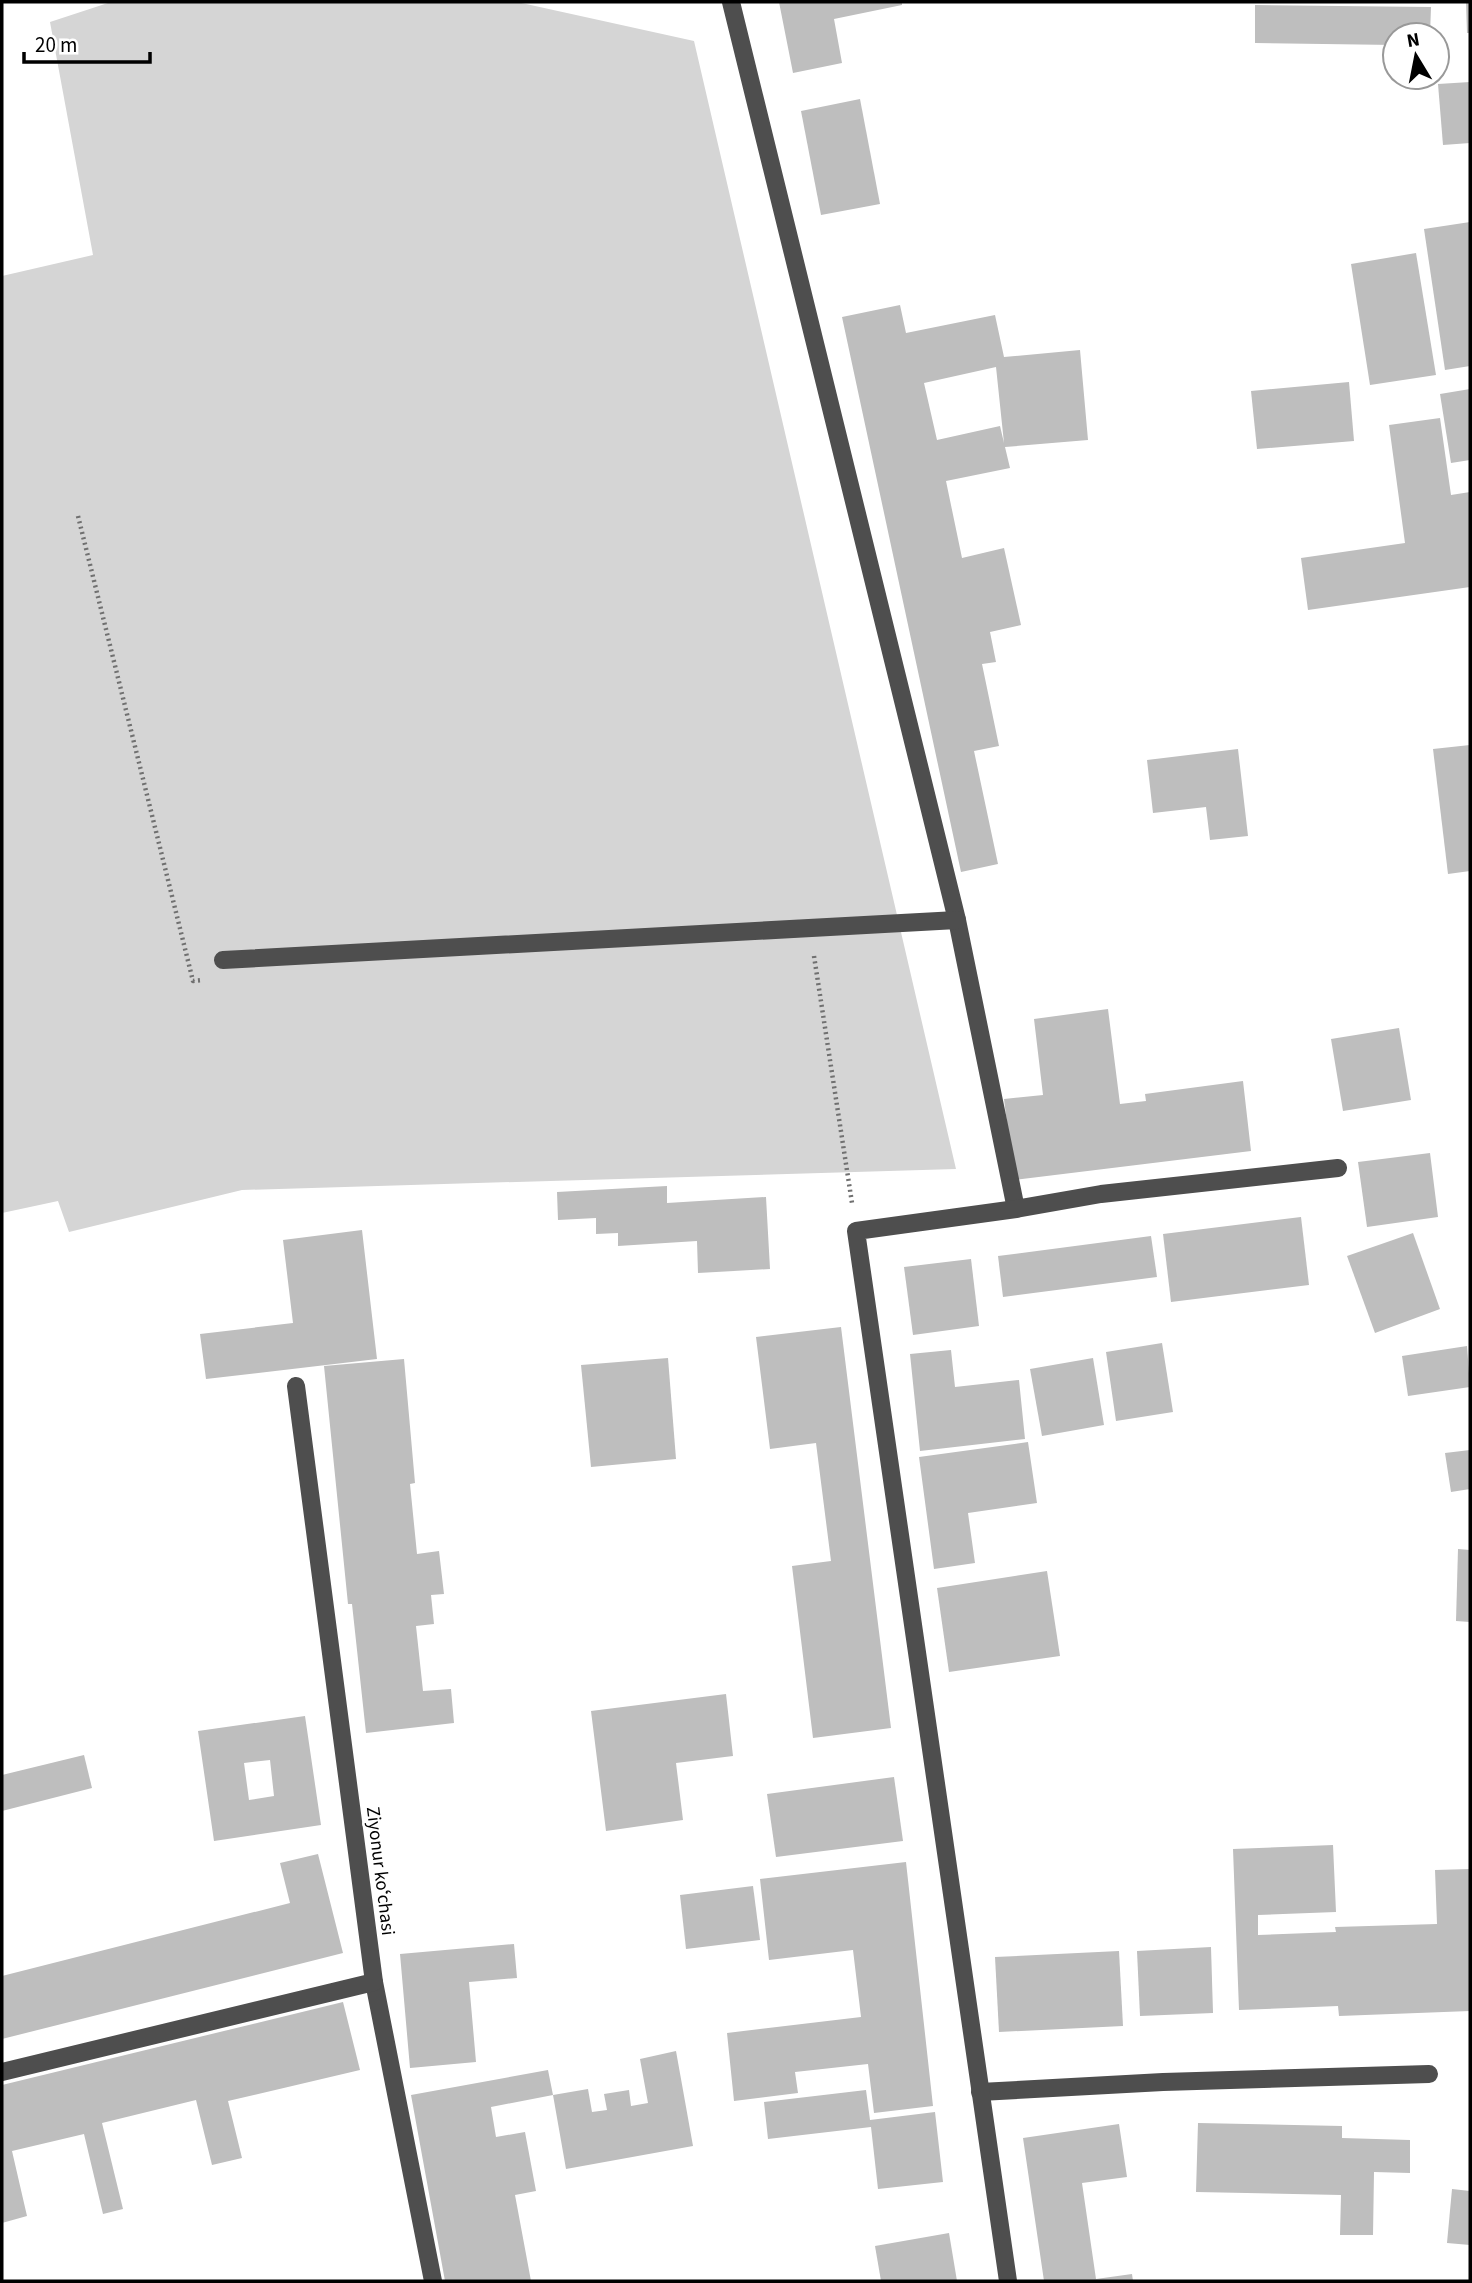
<svg xmlns="http://www.w3.org/2000/svg" width="1472" height="2283" font-family="'Source Sans 3',sans-serif">
  <style>
    .green { fill: #d5d5d5 }
    .building { fill: #bebebe; fill-rule: evenodd }
    .lines { fill: none; stroke-linecap: round; stroke-linejoin: round }
    .path { stroke: #707070; stroke-width: 4.5; stroke-dasharray: 2 3.5; stroke-linecap: butt }
    .minor { stroke: #4e4e4e; stroke-width: 18 }
    .labels { text-anchor: middle; dominant-baseline: central; stroke-width: 5; stroke-linejoin: round; paint-order: stroke }
    .street-label { font-size: 19px; fill: #000; stroke: #fff }
  </style>
  <rect width="100%" height="100%" fill="#fff"/>
  <!-- green -->
  <path class="green" d="M111,2H517L694,41L956,1169L242,1190L69,1232L58,1201L2,1213V276L93,255L50,22Z"/>
  <!-- building -->
  <g class="building">
    <path d="M779,2H902V5L834,19L842,63L793,73Z"/>
    <path d="M1466,2H1470V33H1467Z"/>
    <path d="M1255,5L1431,7L1430,35H1395V45L1255,43Z"/>
    <path d="M1470,82V143L1443,145L1438,84Z"/>
    <path d="M860,99L880,204L821,215L801,111Z"/>
    <path d="M1470,222V366L1445,370L1424,229Z"/>
    <path d="M1416,253L1436,375L1370,385L1351,264Z"/>
    <path d="M900,305L906,333L995,315L1004,357L1080,350L1088,440L1005,447L1010,468L946,481L962,558L1004,548L1021,625L990,632L996,662L982,664L999,746L974,751L998,864L961,872L842,317ZM996,367L1004,443L1000,426L937,440L924,383Z"/>
    <path d="M1349,382L1354,441L1257,449L1251,391Z"/>
    <path d="M1470,389V460L1451,463L1440,394Z"/>
    <path d="M1440,418L1451,495L1470,492V587L1308,610L1301,558L1405,543L1389,425Z"/>
    <path d="M1470,745V871L1448,874L1433,749Z"/>
    <path d="M1238,749L1248,836L1210,840L1206,807L1153,813L1147,760Z"/>
    <path d="M1108,1009L1120,1104L1146,1101L1145,1094L1243,1081L1251,1151L1014,1180L1004,1099L1043,1095L1034,1019Z"/>
    <path d="M1399,1028L1411,1100L1343,1111L1331,1039Z"/>
    <path d="M1430,1153L1438,1217L1367,1227L1358,1162Z"/>
    <path d="M667,1186V1203L766,1197L770,1269L698,1273L697,1241L618,1246V1233L596,1234V1218L558,1220L557,1192Z"/>
    <path d="M1301,1217L1309,1285L1171,1302L1163,1234Z"/>
    <path d="M362,1230L377,1359L206,1379L200,1334L293,1323L283,1240Z"/>
    <path d="M1413,1233L1440,1309L1375,1333L1347,1256Z"/>
    <path d="M1151,1236L1157,1277L1003,1297L998,1256Z"/>
    <path d="M971,1259L979,1326L913,1335L904,1267Z"/>
    <path d="M841,1327L891,1728L813,1738L792,1566L831,1561L816,1443L770,1449L756,1337Z"/>
    <path d="M1162,1343L1173,1412L1116,1421L1106,1352Z"/>
    <path d="M1467,1346L1470,1387L1408,1396L1402,1356Z"/>
    <path d="M951,1350L955,1387L1019,1380L1025,1439L920,1451L910,1354Z"/>
    <path d="M668,1358L676,1459L591,1467L581,1365Z"/>
    <path d="M1093,1358L1104,1425L1042,1436L1030,1369Z"/>
    <path d="M404,1359L415,1483L410,1484L417,1554L439,1551L444,1594L431,1595L434,1624L416,1626L423,1691L451,1689L454,1723L366,1733L352,1604H348L324,1366Z"/>
    <path d="M1028,1442L1037,1503L968,1513L975,1563L934,1569L919,1457Z"/>
    <path d="M1470,1450V1489L1451,1492L1445,1453Z"/>
    <path d="M1458,1549L1470,1550V1622L1456,1621Z"/>
    <path d="M1047,1571L1060,1656L949,1672L937,1588Z"/>
    <path d="M726,1694L733,1756L676,1763L683,1820L606,1831L591,1711Z"/>
    <path d="M305,1716L321,1825L214,1841L198,1731ZM270,1760L274,1796L249,1800L244,1763Z"/>
    <path d="M84,1755L92,1788L2,1811V1775Z"/>
    <path d="M894,1777L903,1841L776,1857L767,1794Z"/>
    <path d="M1333,1845L1336,1912L1258,1915V1935L1336,1932L1335,1927L1437,1924L1435,1870L1470,1869V2011L1339,2016L1338,2006L1239,2010L1233,1849Z"/>
    <path d="M318,1854L343,1953L2,2039V1976L290,1903L280,1863Z"/>
    <path d="M906,1862L933,2106L874,2113L868,2064L795,2072L798,2093L734,2101L727,2033L861,2017L853,1950L769,1960L760,1879Z"/>
    <path d="M753,1886L760,1940L686,1949L680,1895Z"/>
    <path d="M514,1944L517,1978L469,1982L476,2062L410,2068L400,1954Z"/>
    <path d="M1211,1947L1213,2013L1140,2016L1137,1951Z"/>
    <path d="M1119,1951L1123,2026L999,2032L995,1957Z"/>
    <path d="M343,2002L360,2070L228,2101L242,2158L212,2165L196,2100L102,2123L123,2209L103,2214L84,2134L12,2151L27,2216L2,2223V2085Z"/>
    <path d="M676,2051L693,2146L566,2169L553,2095L588,2089L592,2112L607,2110L604,2094L629,2090L631,2106L648,2103L640,2059Z"/>
    <path d="M548,2070L553,2095L491,2107L496,2137L525,2132L536,2191L515,2195L531,2281H445L411,2095Z"/>
    <path d="M866,2090L870,2120L935,2112L943,2182L878,2189L871,2127L768,2139L764,2102Z"/>
    <path d="M1198,2123L1342,2126V2138L1410,2140V2173L1374,2172L1373,2235H1340L1341,2195L1196,2192Z"/>
    <path d="M1119,2124L1127,2177L1082,2183L1096,2279L1132,2274L1133,2281H1044L1023,2138Z"/>
    <path d="M1452,2189L1470,2191V2245L1447,2243Z"/>
    <path d="M949,2233L957,2281H881L875,2246Z"/>
  </g>
  <g class="lines">
    <!-- path -->
    <g class="path">
      <path d="M78,516L193,981L203,980"/>
      <path d="M814,956L852,1203"/>
    </g>
    <!-- minor -->
    <g class="minor">
      <path d="M731,2L957,920L1016,1209"/>
      <path d="M223,960L957,920"/>
      <path d="M374,1982L433,2281"/>
      <path d="M2,2072L374,1982L296,1386"/>
      <path d="M980,2092L1163,2082L1429,2074"/>
      <path d="M1008,2281L856,1231L1016,1209L1101,1194L1338,1168"/>
    </g>
  </g>
  <g class="labels">
    <!-- street labels -->
    <g class="street-label">
      <text transform="translate(380 1871) rotate(83)">Ziyonur koʻchasi</text>
    </g>
  </g>
  <!-- border -->
  <rect width="1472" height="2283" fill="none" stroke="#000000" stroke-width="7"/>
  <!-- north arrow -->
  <g transform="translate(1416 56) rotate(350)"><circle r="33" fill="#ffffff" stroke="#999999" stroke-width="2"/>
  <path d="M0-5L12 26L0 18L-12 26Z" fill="#000000"/>
  <text y="-10" font-size="19" font-weight="bold" text-anchor="middle" fill="#000000">N</text>
  </g>
  <!-- scale -->
  <path d="M24 52v10h126v-10" fill="none" stroke="#000000" stroke-width="3.5"/>
  <text x="35" y="52" font-size="21" fill="#000000" stroke="#ffffff" stroke-width="5" paint-order="stroke">20 m</text>
</svg>
